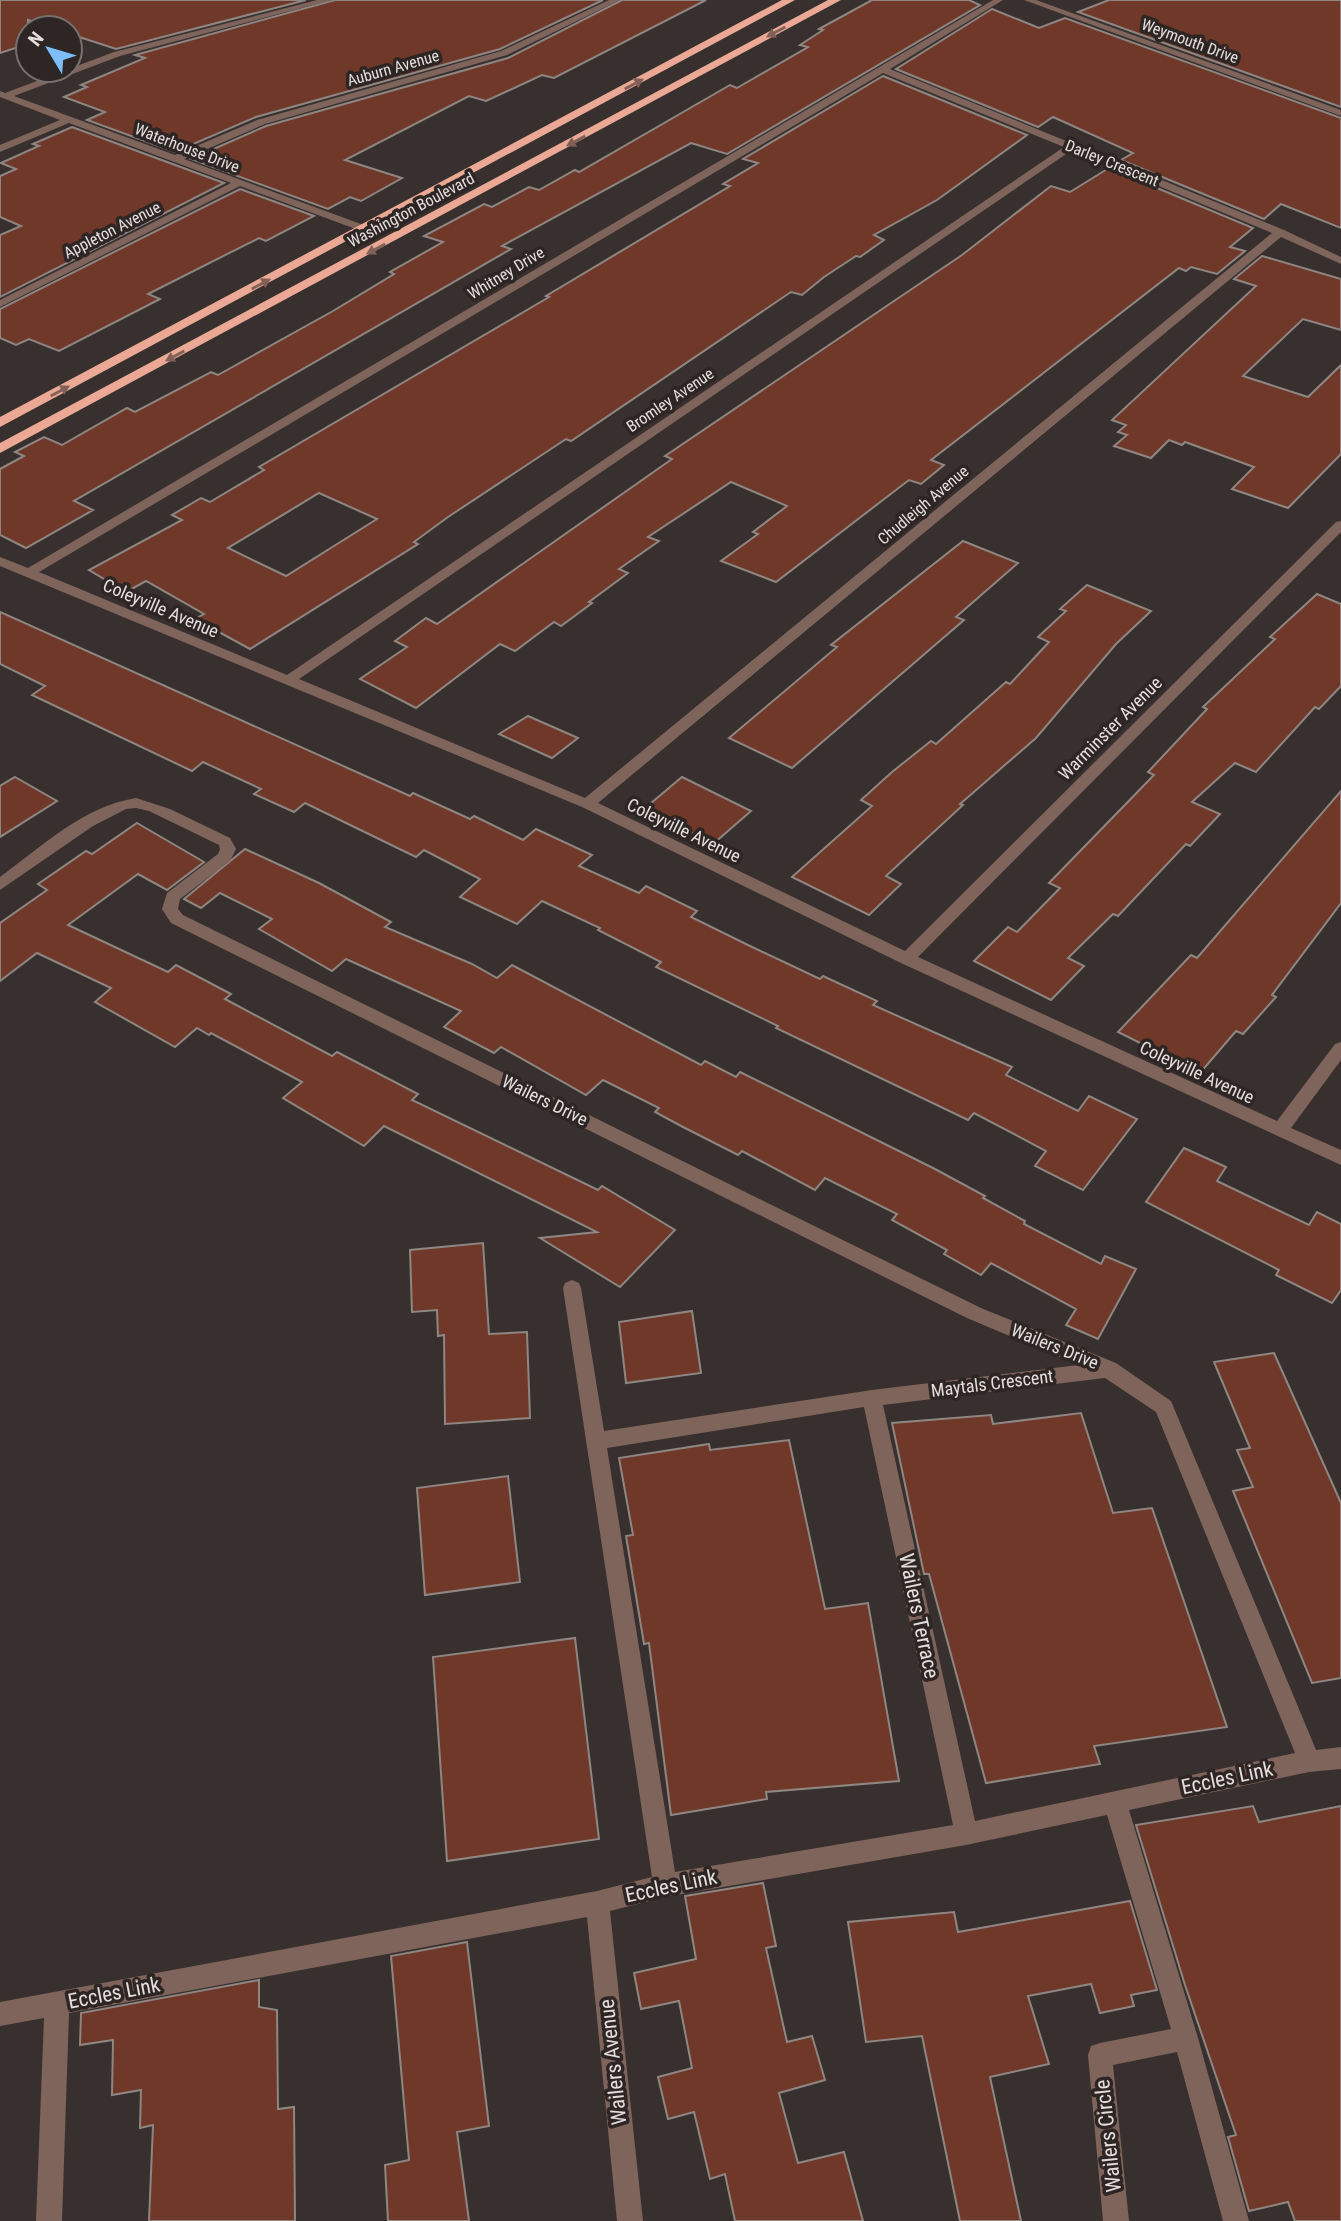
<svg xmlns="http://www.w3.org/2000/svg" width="1341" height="2221" font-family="'Roboto Condensed',sans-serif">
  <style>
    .building { fill: #6f3828; stroke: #8e8683; stroke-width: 2; fill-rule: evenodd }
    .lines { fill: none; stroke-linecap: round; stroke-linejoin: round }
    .minor { fill: #7f645c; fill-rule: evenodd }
    .highway { fill: #eaa895; fill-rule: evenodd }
    .oneway { fill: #826057 }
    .labels { text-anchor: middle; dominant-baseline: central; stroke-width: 7; stroke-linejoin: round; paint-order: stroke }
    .far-street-label { font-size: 16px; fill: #e4dfdd; stroke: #2d2624 }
    .street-label { font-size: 18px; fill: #e4dfdd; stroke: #2d2624 }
    .near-street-label { font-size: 21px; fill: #e4dfdd; stroke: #2d2624 }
  </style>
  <rect width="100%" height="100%" fill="#37302e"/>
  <!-- building -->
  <g class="building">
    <path d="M0,0H306L116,49L70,34V28H52L28,20V44L0,53Z"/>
    <path d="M335,0H603L500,49L256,117L175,152L87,120L105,112L64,97L87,87L81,85L145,58L135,55Z"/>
    <path d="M622,0H706L554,78L542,75L486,101L469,96L345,160L402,178L361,201L350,197L328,209L191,159L266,126L508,58Z"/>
    <path d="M872,0H969L980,5L727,154L691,143L502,246L511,249L74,501L93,510L26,548L0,535V469L24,456L15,452L44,437L62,445L127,408L135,412L211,372L218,375L333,311L394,274L390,272L443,242L424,236L484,204L492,207L529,187L539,190L575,170L579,172L730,85L737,88L808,47L800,45L823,30L819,29Z"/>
    <path d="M1109,0H1341V107L1078,12Z"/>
    <path d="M992,9L1039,28L1065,18L1341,118V228L1281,204L1264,219L1121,160L1133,153L1053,117L1038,127L896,69Z"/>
    <path d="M883,76L1027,135L937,200L874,235L884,240L860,257L856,256L824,277L802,295L791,292L571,441L566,439L448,517L414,542L418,544L250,649L195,619L204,614L146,581L126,592L89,570L182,520L172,515L201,498L210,502L264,470L259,467L549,297L546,296L730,186L723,184L758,163L743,159ZM319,493L377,519L286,576L228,548Z"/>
    <path d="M72,127L224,183L0,297V235L21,226L0,217V176L16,169L1,163L39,146L33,144Z"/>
    <path d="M1109,168L1253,228L1230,247L1245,251L1217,274L1191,267L1186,271L1179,268L931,460L944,465L921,484L909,480L776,582L721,561L758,534L753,532L787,506L731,482L648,537L659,541L619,569L628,573L589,602L592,603L561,626L554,622L515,651L500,644L416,708L360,679L407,647L395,641L426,618L437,624L672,459L665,456L962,255L1051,186L1070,192Z"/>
    <path d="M240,189L314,216L266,241L259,238L148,294L160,299L59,351L29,339L16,345L0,338V309Z"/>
    <path d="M1262,256L1341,279V330L1303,319L1243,376L1308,397L1341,365V454L1288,508L1232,489L1254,467L1185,442L1182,445L1169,440L1151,458L1114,446L1127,435L1118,432L1126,425L1112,420L1256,286L1234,279Z"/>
    <path d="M963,541L1018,563L956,617L964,620L792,768L729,738L837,647L831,645Z"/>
    <path d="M1087,585L1151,611L1116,644L1036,738L960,804L963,805L886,876L901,884L869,915L792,877L872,806L861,800L892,772L931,741L936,744L1006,682L1010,684L1049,642L1038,637L1066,611L1060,609Z"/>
    <path d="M1317,594L1341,604V686L1319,709L1315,707L1256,772L1235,763L1192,802L1220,814L1190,846L1186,844L1118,916L1113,914L1068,958L1084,966L1051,1000L974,961L1008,927L1017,932L1060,888L1049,883L1154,775L1148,772L1207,709L1203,707L1275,639L1270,637Z"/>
    <path d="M0,612L410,796L413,793L470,819L474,816L523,840L536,829L592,855L579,866L639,893L646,886L697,911L691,917L750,946L820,979L823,976L877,1001L873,1005L1012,1067L1006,1075L1078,1111L1089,1096L1137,1119L1083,1190L1035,1166L1046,1151L974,1113L968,1120L776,1028L778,1026L656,967L661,962L598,930L600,928L542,901L517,924L460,897L480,879L424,850L416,857L305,803L294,812L254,794L261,789L203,762L192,771L32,695L45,686L0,664Z"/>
    <path d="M528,716L578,738L552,758L499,734Z"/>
    <path d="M15,777L57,801L0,837V786Z"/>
    <path d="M682,777L751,811L713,844L644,809Z"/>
    <path d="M1341,791V903L1272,995L1276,997L1243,1034L1236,1031L1200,1073L1118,1032L1191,955L1197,958Z"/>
    <path d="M137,823L204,862L167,890L138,874L68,925L168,972L176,965L231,994L225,999L332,1056L337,1052L418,1094L412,1100L598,1190L602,1186L675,1230L620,1287L540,1238L597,1232L384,1126L364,1146L283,1098L302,1082L211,1033L209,1035L197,1028L175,1047L95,1002L111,988L37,953L0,981V923L47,890L38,884L86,851L92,854Z"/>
    <path d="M245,849L319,883L391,922L385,927L472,964L497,978L512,965L701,1065L705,1061L736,1077L740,1072L935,1169L985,1196L983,1198L1025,1221L1024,1224L1101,1264L1105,1256L1136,1269L1098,1339L1066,1325L1076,1309L991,1263L981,1275L944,1254L947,1250L892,1220L897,1214L825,1178L815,1190L742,1151L738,1155L683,1127L655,1112L659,1108L603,1080L586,1095L501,1047L494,1053L444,1027L461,1011L346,959L332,971L259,929L272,919L220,893L201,908L184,899Z"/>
    <path d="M1184,1148L1226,1167L1217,1181L1309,1225L1317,1212L1341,1224V1290L1332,1303L1276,1275L1279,1270L1146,1202Z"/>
    <path d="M483,1243L489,1334L527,1332L530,1418L445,1424L444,1335L438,1336L437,1310L412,1312L410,1250Z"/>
    <path d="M692,1311L701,1373L626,1383L619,1322Z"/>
    <path d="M1274,1353L1341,1503V1678L1312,1683L1233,1491L1253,1487L1237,1450L1250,1448L1214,1362Z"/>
    <path d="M1081,1413L1113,1513L1152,1508L1227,1727L1094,1746L1100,1764L986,1783L929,1574H924L892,1423L991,1415L993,1424Z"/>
    <path d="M789,1440L825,1609L868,1603L899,1781L766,1792L767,1799L671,1815L649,1643L644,1644L626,1536L633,1535L619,1458L709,1444L710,1450Z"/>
    <path d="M508,1476L520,1582L425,1595L417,1488Z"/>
    <path d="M575,1638L599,1839L447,1861L433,1657Z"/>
    <path d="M1253,1806L1259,1822L1341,1806V2221H1295L1288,2202L1249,2211L1228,2137L1236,2135L1185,1985L1136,1825Z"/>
    <path d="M763,1883L776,1946L766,1948L787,2042L812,2036L825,2080L779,2093L798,2163L844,2152L863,2221H735L725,2174L710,2179L694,2112L668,2119L658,2077L692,2068L679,2001L641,2009L634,1973L696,1959L685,1896Z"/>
    <path d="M1130,1901L1157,1990L1131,1995L1134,2006L1100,2013L1091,1984L1028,1996L1049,2064L990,2077L1021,2221H960L922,2036L866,2042L848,1922L954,1912L958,1932Z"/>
    <path d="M467,1942L489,2126L457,2132L469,2221H388L385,2165L409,2160L391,1956Z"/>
    <path d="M259,1980V2007L277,2010L278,2109L294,2107L295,2221H149L153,2125L140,2128L141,2090L112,2095L113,2040L80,2045L81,2013Z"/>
  </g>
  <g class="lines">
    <!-- minor -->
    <g class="minor">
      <path d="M317,0H332L120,56L14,96L175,155L257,120L501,51L609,0H620L507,55L265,124L184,159L369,227V231H361L240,186L0,307V300L231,183L69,123L0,152V145L60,120L0,97V91L5,93L114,52Z"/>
      <path d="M993,0H1003L890,69L1284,230L1341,257V264L1281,237L598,803L905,951L1336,522L1341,521V532L918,957L1277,1121L1335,1044L1341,1042V1060L1291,1128L1341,1150V1165L901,963L582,807L0,566V557L28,568ZM883,73L1064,147L287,675L39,572ZM1072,150L1272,233L585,798L299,679Z"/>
      <path d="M1024,0H1036L1341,110V116Z"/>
      <path d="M136,798L170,809L230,838L236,849L230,861L180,899L178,909L183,915L981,1308L1116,1363L1171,1401L1316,1750L1341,1747V1769L1309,1772L1129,1810L1198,2038L1249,2221H1223L1177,2052L1113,2065L1129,2221H1103L1088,2055L1091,2046L1100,2043L1171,2029L1107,1815L966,1845L665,1897L610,1911L643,2221H617L587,1917L69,2013L62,2221H36L44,2018L0,2026V2002L597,1891L652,1877L563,1288L565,1283L572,1280L579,1283L581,1288L604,1431L872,1390L1079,1365L967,1318L171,923L162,909L167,893L218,854L220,849L219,845L149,811L136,808L126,809L93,826L0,890V877C41,847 84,806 136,798ZM1105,1378L1156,1412L1295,1753L975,1821L883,1405ZM864,1407L953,1825L675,1872L607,1448Z"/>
    </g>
    <!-- highway -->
    <g class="highway">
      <path d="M782,0H795L0,427V417Z"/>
      <path d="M828,0H841L0,453V443Z"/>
    </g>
  </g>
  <!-- one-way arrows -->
  <defs><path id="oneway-solid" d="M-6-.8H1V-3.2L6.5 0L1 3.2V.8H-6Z" transform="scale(1.75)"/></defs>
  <g class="oneway">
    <use href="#oneway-solid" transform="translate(776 32) rotate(152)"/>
    <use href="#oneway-solid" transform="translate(634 84) rotate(-28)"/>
    <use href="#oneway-solid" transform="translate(576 141) rotate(152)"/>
    <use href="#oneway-solid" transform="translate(376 249) rotate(152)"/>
    <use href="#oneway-solid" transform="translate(261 284) rotate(-28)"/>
    <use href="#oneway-solid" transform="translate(175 356) rotate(152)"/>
    <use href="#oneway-solid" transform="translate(60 391) rotate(-28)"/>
  </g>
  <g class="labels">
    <!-- far-street labels -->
    <g class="far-street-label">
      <text transform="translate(1190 41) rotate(20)">Weymouth Drive</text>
      <text transform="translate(393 68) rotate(-16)">Auburn Avenue</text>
      <text transform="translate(187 148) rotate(21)">Waterhouse Drive</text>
      <text transform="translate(1112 163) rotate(22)">Darley Crescent</text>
      <text transform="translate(411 210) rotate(-28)">Washington Boulevard</text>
      <text transform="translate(112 230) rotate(-27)">Appleton Avenue</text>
      <text transform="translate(506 273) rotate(-31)">Whitney Drive</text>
      <text transform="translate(670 400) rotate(-34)">Bromley Avenue</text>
      <text transform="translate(923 505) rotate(-40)">Chudleigh Avenue</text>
    </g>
    <!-- street labels -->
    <g class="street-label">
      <text transform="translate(161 608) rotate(23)">Coleyville Avenue</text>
      <text transform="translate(1110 728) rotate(-45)">Warminster Avenue</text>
      <text transform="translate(684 830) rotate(26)">Coleyville Avenue</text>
      <text transform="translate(1197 1072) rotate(25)">Coleyville Avenue</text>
      <text transform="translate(545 1100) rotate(26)">Wailers Drive</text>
      <text transform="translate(1055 1346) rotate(22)">Wailers Drive</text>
      <text transform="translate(992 1383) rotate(-7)">Maytals Crescent</text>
    </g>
    <!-- near-street labels -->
    <g class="near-street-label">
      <text transform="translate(919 1616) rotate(78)">Wailers Terrace</text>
      <text transform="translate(1227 1778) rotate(-12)">Eccles Link</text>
      <text transform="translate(671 1886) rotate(-12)">Eccles Link</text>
      <text transform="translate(114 1993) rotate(-11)">Eccles Link</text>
      <text transform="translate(613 2062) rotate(-96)">Wailers Avenue</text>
      <text transform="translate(1108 2136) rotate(-96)">Wailers Circle</text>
    </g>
  </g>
  <!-- north arrow -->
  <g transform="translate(49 49) rotate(308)"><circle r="33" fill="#2d2624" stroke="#76706e" stroke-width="2"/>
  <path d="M0-5L12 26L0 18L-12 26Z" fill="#7dbef9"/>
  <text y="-10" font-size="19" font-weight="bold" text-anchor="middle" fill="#e4dfdd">N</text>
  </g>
</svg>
